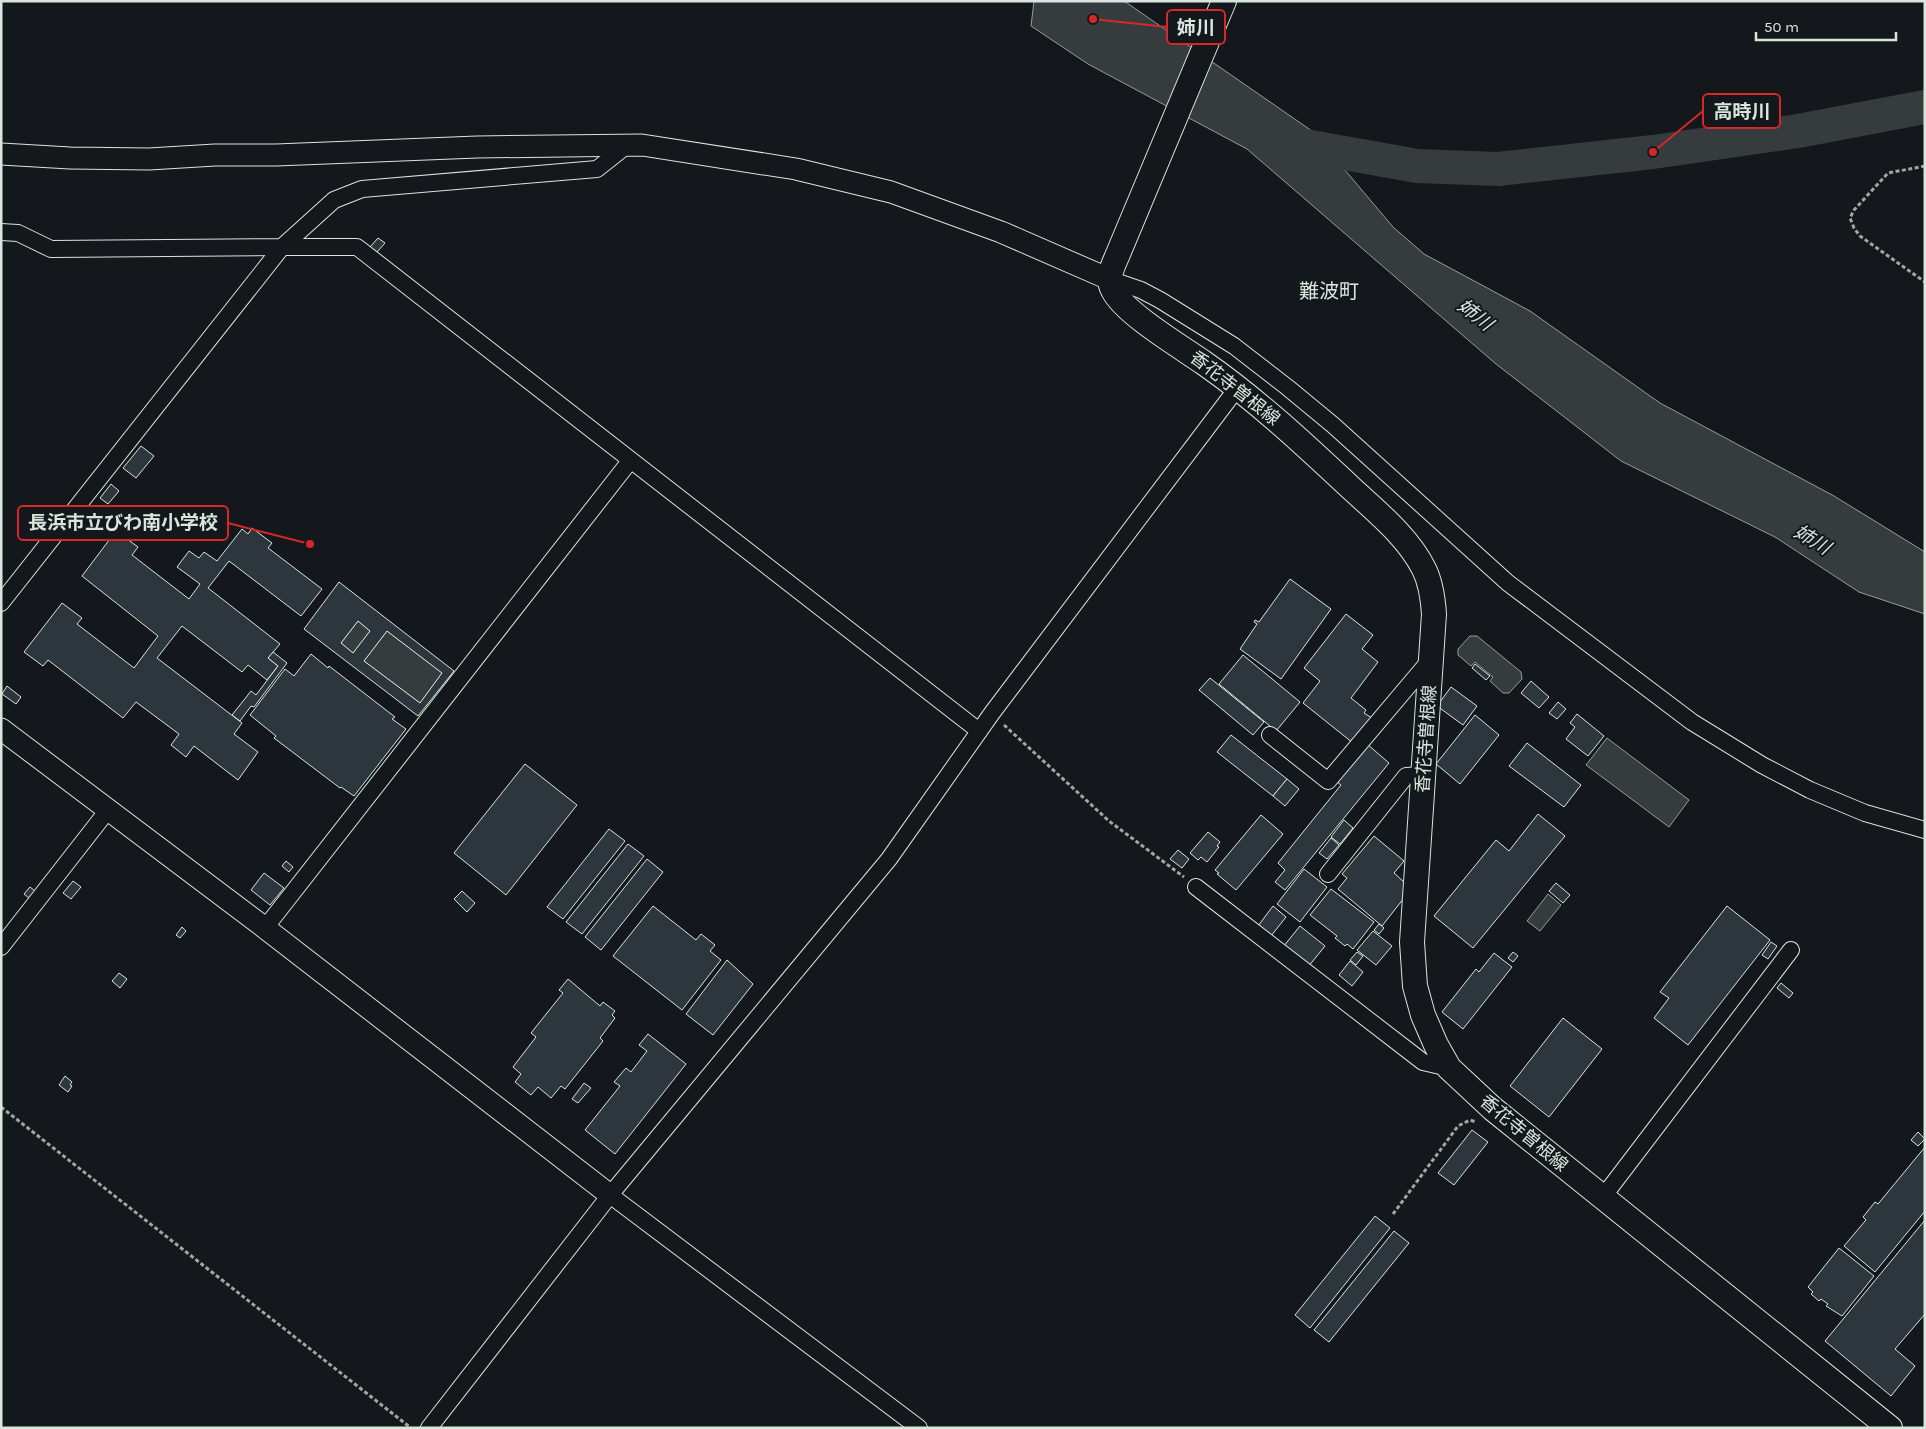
<svg xmlns="http://www.w3.org/2000/svg" width="1926" height="1429" font-family="Karla,'Noto Sans JP',sans-serif">
  <style>
    .water { fill: #363b3e; stroke: #939e99 }
    .lines { fill: none; stroke-linecap: round; stroke-linejoin: round }
    .river { stroke: #363b3e; stroke-width: 34 }
    .building { fill: #2c363c; stroke: #d8e6dc; fill-rule: evenodd }
    .minor-casing { stroke: #d8e6dc; stroke-width: 18 }
    .tertiary-casing { stroke: #d8e6dc; stroke-width: 23 }
    .secondary-casing { stroke: #d8e6dc; stroke-width: 26 }
    .path { stroke: #9da8a2; stroke-width: 3; stroke-dasharray: 4 2.5; stroke-linecap: butt }
    .minor { stroke: #14181c; stroke-width: 16 }
    .tertiary { stroke: #14181c; stroke-width: 21 }
    .secondary { stroke: #14181c; stroke-width: 24 }
    .labels { text-anchor: middle; dominant-baseline: central; stroke-width: 4; stroke-linejoin: round; paint-order: stroke }
    .street-label { font-size: 18px; fill: #d8e6dc; stroke: #14181c }
    .water-label { font-size: 19px; font-style: italic; fill: #d8e6dc; stroke: #14181c }
    .quarter-label { font-size: 20px; fill: #d8e6dc; stroke: #14181c }
    .leader { fill: none; stroke: #d62828; stroke-width: 2 }
    .callout-dot { fill: #d62828; stroke: #14181c; stroke-width: 2 }
    .callout { fill: #14181c; stroke: #d62828; stroke-width: 2 }
    .callout-label { font-size: 19px; text-anchor: middle; font-weight: bold; fill: #d8e6dc }
  </style>
  <rect width="100%" height="100%" fill="#14181c"/>
  <!-- water -->
  <g class="water">
    <path d="M1034,1H1124L1127,3L1312,131L1393,227L1424,254L1530,311L1660,403L1834,496L1925,552V614L1859,592L1775,537L1621,461L1496,364L1247,149L1088,64L1031,26Z"/>
    <path d="M358,621L370,631L353,653L341,643Z"/>
    <path d="M387,631L442,673L420,703L364,661Z"/>
    <path d="M1470,636H1477L1521,672L1522,679L1509,693H1503L1490,681L1493,677L1475,662L1471,666L1458,655V649Z"/>
    <path d="M1607,738L1689,800L1669,827L1586,765Z"/>
    <path d="M1548,894L1561,905L1540,931L1527,921Z"/>
  </g>
  <g class="lines">
    <!-- river -->
    <path class="river" d="M1283,142L1417,166L1498,169L1653,152L1798,131L1925,107"/>
  </g>
  <!-- building -->
  <g class="building">
    <path d="M378,238L385,243L377,252L370,247Z"/>
    <path d="M141,446L154,456L136,478L123,468Z"/>
    <path d="M111,484L119,491L108,504L100,498Z"/>
    <path d="M252,528L272,543L268,548L322,589L301,616L229,561L208,588L280,644L268,658L278,666L267,680L248,665L242,672L182,626L157,658L242,723L234,734L258,752L238,780L194,746L186,757L171,745L179,734L136,702L123,718L48,660L43,666L24,652L62,603L82,618L77,624L134,668L158,636L82,576L116,531L138,547L132,555L189,599L200,584L177,567L189,551L199,558L204,552L217,561L242,529L248,534Z"/>
    <path d="M1290,579L1331,609L1281,679L1240,649L1257,624L1254,622L1255,620L1259,622Z"/>
    <path d="M339,582L454,671L418,716L304,629ZM358,621L370,631L353,653L341,643ZM387,631L442,673L420,703L364,661Z"/>
    <path d="M1346,614L1373,635L1362,649L1378,662L1351,698L1366,710L1364,713L1372,718L1353,743L1303,703L1320,681L1304,668Z"/>
    <path d="M273,652L287,663L254,707L251,706L240,721L232,715L251,691L256,695L278,666L268,658Z"/>
    <path d="M311,654L328,668L329,666L395,717L392,719L406,729L354,796L341,787L340,788L274,738L276,736L250,715L285,669L294,676Z"/>
    <path d="M1243,655L1300,702L1276,731L1219,684Z"/>
    <path d="M1475,664L1490,676L1486,680L1472,668Z"/>
    <path d="M1210,678L1264,722L1253,735L1199,690Z"/>
    <path d="M1531,681L1549,697L1539,708L1521,693Z"/>
    <path d="M7,686L21,697L16,704L2,694Z"/>
    <path d="M1451,687L1477,706L1463,725L1437,706Z"/>
    <path d="M1558,702L1566,709L1557,719L1549,713Z"/>
    <path d="M1577,714L1604,736L1588,756L1566,739L1575,727L1570,723Z"/>
    <path d="M1475,715L1499,735L1460,784L1436,764Z"/>
    <path d="M1231,735L1287,779L1273,796L1217,752Z"/>
    <path d="M1527,743L1581,785L1564,807L1509,766Z"/>
    <path d="M1367,744L1389,763L1285,890L1275,882L1285,870L1278,863L1341,785L1336,781Z"/>
    <path d="M525,764L577,805L506,895L454,853Z"/>
    <path d="M1287,779L1299,789L1285,806L1273,796Z"/>
    <path d="M1538,814L1565,836L1473,948L1434,916L1496,840L1509,851Z"/>
    <path d="M1261,815L1283,834L1236,890L1217,874L1219,873L1215,870Z"/>
    <path d="M1344,820L1353,828L1340,844L1331,837Z"/>
    <path d="M609,829L625,841L563,919L547,907Z"/>
    <path d="M1208,832L1220,842L1217,846L1219,847L1207,862L1201,857L1198,860L1190,853Z"/>
    <path d="M1374,836L1404,861L1394,873L1404,882V898L1382,926L1338,889L1347,878L1342,874Z"/>
    <path d="M1331,838L1339,845L1327,859L1319,853Z"/>
    <path d="M628,844L644,856L582,934L566,922Z"/>
    <path d="M1178,850L1189,859L1182,868L1170,859Z"/>
    <path d="M647,859L663,872L601,950L585,937Z"/>
    <path d="M286,861L293,867L289,872L282,866Z"/>
    <path d="M1304,869L1327,887L1300,922L1277,904Z"/>
    <path d="M264,873L284,888L270,905L251,890Z"/>
    <path d="M73,881L81,887L71,899L63,893Z"/>
    <path d="M1556,883L1570,895L1563,903L1549,891Z"/>
    <path d="M30,887L35,891L29,898L24,894Z"/>
    <path d="M1331,889L1374,922L1353,949L1347,944L1345,946L1335,938L1337,936L1310,915Z"/>
    <path d="M462,891L475,903L467,912L454,899Z"/>
    <path d="M653,906L696,940L701,934L715,945L710,951L721,960L682,1010L613,956Z"/>
    <path d="M1273,906L1286,917L1271,936L1258,926Z"/>
    <path d="M1727,906L1770,940L1688,1045L1654,1018L1669,998L1660,992Z"/>
    <path d="M1379,924L1384,928L1379,934L1374,930Z"/>
    <path d="M1300,926L1325,946L1308,967L1283,947Z"/>
    <path d="M182,927L186,931L180,938L176,935Z"/>
    <path d="M1373,931L1392,946L1376,965L1357,950Z"/>
    <path d="M1771,942L1777,946L1768,959L1762,955Z"/>
    <path d="M1357,952L1363,956L1356,965L1350,960Z"/>
    <path d="M1513,952L1518,956L1513,962L1508,958Z"/>
    <path d="M1494,953L1512,967L1463,1029L1442,1012L1476,969L1479,972Z"/>
    <path d="M727,960L753,984L713,1035L686,1014Z"/>
    <path d="M1350,961L1363,972L1352,986L1339,975Z"/>
    <path d="M119,973L127,979L120,988L112,981Z"/>
    <path d="M568,979L600,1006L603,1002L615,1011L612,1015L615,1018L600,1038L603,1041L565,1089L561,1086L551,1098L538,1087L531,1095L515,1082L521,1074L513,1067L536,1037L531,1033L563,993L559,990Z"/>
    <path d="M1781,983L1793,993L1789,998L1777,988Z"/>
    <path d="M1563,1018L1602,1049L1549,1117L1510,1086Z"/>
    <path d="M648,1034L686,1064L615,1154L585,1130L620,1086L614,1082L626,1068L631,1072L647,1051L639,1045Z"/>
    <path d="M65,1076L72,1082L70,1085L72,1086L68,1092L59,1085Z"/>
    <path d="M584,1083L591,1088L578,1103L572,1099Z"/>
    <path d="M1472,1130L1488,1142L1454,1185L1438,1173Z"/>
    <path d="M1918,1132L1925,1139L1918,1146L1911,1140Z"/>
    <path d="M1925,1147V1211L1875,1272L1844,1246L1866,1220L1863,1217L1875,1202L1878,1204Z"/>
    <path d="M1375,1216L1390,1228L1310,1328L1295,1315Z"/>
    <path d="M1925,1220V1314L1895,1349L1915,1366L1891,1396L1825,1341Z"/>
    <path d="M1394,1231L1409,1243L1329,1342L1314,1330Z"/>
    <path d="M1839,1248L1874,1276L1842,1316L1826,1306L1828,1304L1821,1299L1819,1301L1811,1294L1813,1292L1808,1287Z"/>
  </g>
  <g class="lines">
    <!-- minor casing -->
    <g class="minor-casing">
      <g id="minor">
        <path d="M1,232L18,233L51,249L282,247L334,200L362,189L597,169L626,146"/>
        <path d="M1109,279L1141,290L1160,300L1234,346L1287,387L1333,425L1508,583L1692,722L1762,765L1810,790L1865,813L1925,830"/>
        <path d="M1,603L282,247H357L979,731"/>
        <path d="M1270,735L1328,781L1431,659"/>
        <path d="M1328,874L1406,776L1423,775"/>
        <path d="M1196,887L1423,1062L1449,1068"/>
        <path d="M265,928L630,461"/>
        <path d="M1,947L108,810"/>
        <path d="M610,1195L919,1428"/>
        <path d="M1603,1197L1791,950"/>
        <path d="M429,1428L610,1195L889,859L992,713L1238,387"/>
      </g>
    </g>
    <!-- tertiary casing -->
    <g class="tertiary-casing">
      <g id="tertiary">
        <path d="M1,154L70,158L149,159L215,155H276L477,147L642,145L796,169L891,192L1001,232L1109,279"/>
        <path d="M1,729L265,928L610,1195"/>
      </g>
    </g>
    <!-- secondary casing -->
    <g class="secondary-casing">
      <path id="secondary" d="M1224,1L1118,254C1113,266 1106,277 1113,290C1124,313 1181,347 1204,363C1257,400 1304,444 1351,488C1377,512 1408,537 1424,569C1431,583 1433,599 1434,614L1412,942L1415,986L1423,1015L1436,1045L1449,1068L1493,1109L1890,1428"/>
    </g>
    <!-- path -->
    <g class="path">
      <path d="M1925,166L1888,173L1854,210L1850,218L1854,228L1860,236L1925,282"/>
      <path d="M1004,725L1109,821L1184,877"/>
      <path d="M1,1107L411,1428"/>
      <path d="M1393,1214L1458,1126L1470,1120L1476,1122"/>
    </g>
    <!-- minor -->
    <use href="#minor" class="minor"/>
    <!-- tertiary -->
    <use href="#tertiary" class="tertiary"/>
    <!-- secondary -->
    <use href="#secondary" class="secondary"/>
  </g>
  <g class="labels">
    <!-- street labels -->
    <g class="street-label">
      <text transform="translate(1235 388) rotate(38)">香花寺曽根線</text>
      <text transform="translate(1426 739) rotate(-86)">香花寺曽根線</text>
      <text transform="translate(1524 1133) rotate(40)">香花寺曽根線</text>
    </g>
    <!-- water labels -->
    <g class="water-label">
      <text transform="translate(1475 315) rotate(38)">姉川</text>
      <text transform="translate(1812 540) rotate(31)">姉川</text>
    </g>
    <!-- quarter labels -->
    <g class="quarter-label">
      <text x="1329" y="291">難波町</text>
    </g>
  </g>
  <!-- callouts -->
  <path class="leader" d="M1093 19L1167 27M1653 152L1703 111M310 544L228 523"/>
  <g class="callout-dot">
    <circle cx="1093" cy="19" r="5"/>
    <circle cx="1653" cy="152" r="5"/>
    <circle cx="310" cy="544" r="5"/>
  </g>
  <g class="callout">
    <rect x="1167" y="10" width="58" height="34" rx="5"/>
    <rect x="1703" y="94" width="77" height="34" rx="5"/>
    <rect x="18" y="506" width="210" height="34" rx="5"/>
  </g>
  <g class="callout-label">
    <text x="1196" y="34">姉川</text>
    <text x="1742" y="118">高時川</text>
    <text x="123" y="529">長浜市立びわ南小学校</text>
  </g>
  <!-- border -->
  <rect width="1926" height="1429" fill="none" stroke="#d8e6dc" stroke-width="5"/>
  <!-- scale -->
  <path d="M1756 32v8h140v-8" fill="none" stroke="#d8e6dc" stroke-width="2.5"/>
  <text x="1764" y="32" font-size="15" fill="#d8e6dc" stroke="#14181c" stroke-width="4" paint-order="stroke">50 m</text>
</svg>
